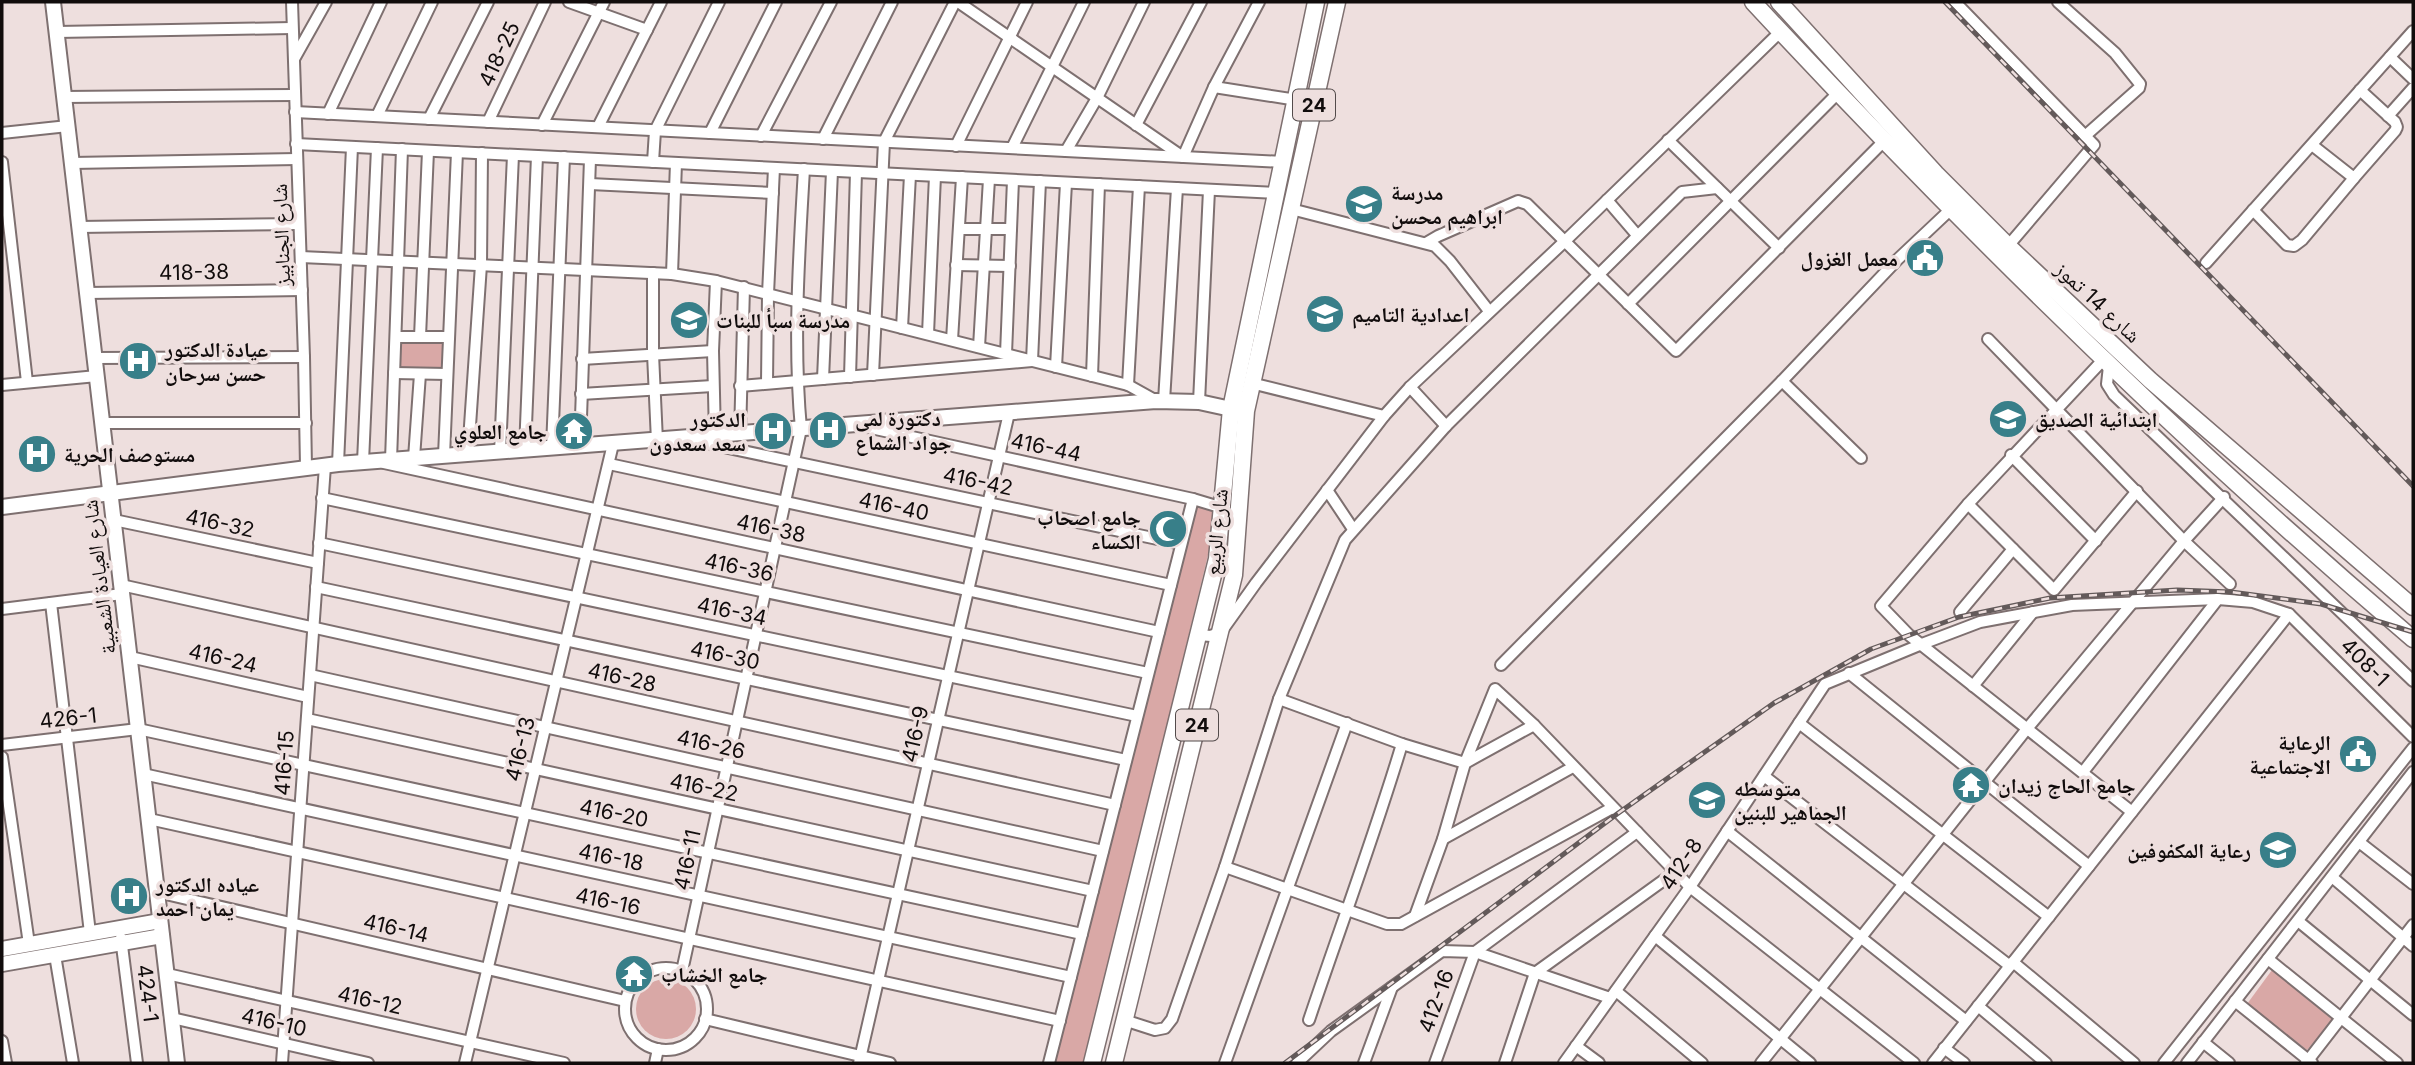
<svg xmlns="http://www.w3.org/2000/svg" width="2415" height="1065" font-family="Inter,'Noto Naskh Arabic',sans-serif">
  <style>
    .green { fill: #d9a8a6 }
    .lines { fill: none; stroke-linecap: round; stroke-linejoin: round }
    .street-casing { stroke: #7e7070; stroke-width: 14 }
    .secondary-casing { stroke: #7e7070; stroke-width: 18 }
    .primary-casing { stroke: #7e7070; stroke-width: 19 }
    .street { stroke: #fff; stroke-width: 10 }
    .secondary { stroke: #fff; stroke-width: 14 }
    .primary { stroke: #fff; stroke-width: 16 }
    .rail-casing { stroke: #635a5a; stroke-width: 5 }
    .rail { stroke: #eedfde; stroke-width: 2.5; stroke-dasharray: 8; stroke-linecap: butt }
    .labels { text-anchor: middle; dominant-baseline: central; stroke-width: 7; stroke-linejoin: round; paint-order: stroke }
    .shield { fill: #eedfde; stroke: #534b4b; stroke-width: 2 }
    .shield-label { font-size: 19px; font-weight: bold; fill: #110c0c }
    .street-label { font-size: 21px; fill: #110c0c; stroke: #eedfde }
    .poi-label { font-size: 21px; font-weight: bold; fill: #110c0c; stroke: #eedfde; text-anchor: start }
  </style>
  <rect width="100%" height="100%" fill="#eedfde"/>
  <!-- green -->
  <g class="green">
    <path d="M398,339H447L446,372L396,370Z"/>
    <path d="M1194,501L1219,509L1086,1063H1052Z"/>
    <path d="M2272,970L2333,1020L2307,1050L2247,1004Z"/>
    <circle cx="666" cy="1009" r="30"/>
  </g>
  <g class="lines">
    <!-- street casing -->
    <g class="street-casing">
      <g id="street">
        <path d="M292,2L304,357L306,467"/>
        <path d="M569,2L647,30"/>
        <path d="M958,2L1183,157L1214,87L1259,2"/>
        <path d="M1955,2L2094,145L2008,246"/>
        <path d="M2058,2L2115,53L2140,84L2139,88L2085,136"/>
        <path d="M57,32L292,28"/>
        <path d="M2390,57L2413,79"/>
        <path d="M294,59L326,2"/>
        <path d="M1214,87L1297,100"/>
        <path d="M64,97L294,95"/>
        <path d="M295,112L1284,162"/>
        <path d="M328,114L381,2"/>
        <path d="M377,116L432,2"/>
        <path d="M2388,116L2413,88"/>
        <path d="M429,119L488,2"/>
        <path d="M488,122L545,2"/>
        <path d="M542,125L604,2"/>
        <path d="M1136,125L1201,2"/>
        <path d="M598,127L661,2"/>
        <path d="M2,133L68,126"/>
        <path d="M710,133L776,2"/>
        <path d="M761,136L831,2"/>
        <path d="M823,139L892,2"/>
        <path d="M1668,140L1779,248"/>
        <path d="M296,144L1277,193"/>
        <path d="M2312,145L2354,178L2395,131L2397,127L2395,122L2360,90"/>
        <path d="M956,146L1027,2"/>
        <path d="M1012,148L1084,2"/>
        <path d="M1066,151L1097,98L1144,2"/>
        <path d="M2,162L27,382"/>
        <path d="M653,162L655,131L719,2"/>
        <path d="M72,163L297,159"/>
        <path d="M590,184L773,193"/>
        <path d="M1607,200L1637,235"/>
        <path d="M1291,209L1435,246L1450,261L1489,311"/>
        <path d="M2253,210L2287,245L2294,246L2302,240L2354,178"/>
        <path d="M79,227L299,224"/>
        <path d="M959,229H1011"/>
        <path d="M1426,243L1438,236L1518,201L1527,204L1676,351L1884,141"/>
        <path d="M301,257L672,274L716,281L1128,385L1155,400"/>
        <path d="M2206,263L2413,31"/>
        <path d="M956,265L1010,266"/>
        <path d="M653,273V354L657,441"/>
        <path d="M672,274L676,163"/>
        <path d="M87,293L302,290"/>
        <path d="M1628,304L1838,93"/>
        <path d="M902,328L910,175"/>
        <path d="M928,334L935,176"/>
        <path d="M396,337H449"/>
        <path d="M420,337L428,151"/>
        <path d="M1988,339L2184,541L2230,584"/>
        <path d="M952,340L962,177"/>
        <path d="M979,347L989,179"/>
        <path d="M1006,354L1013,180"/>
        <path d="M95,358L304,357"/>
        <path d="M582,359L713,351"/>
        <path d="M2103,360L1968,504L1881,606L1909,635L2132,812"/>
        <path d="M2109,366L2107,384L2114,395L2413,681"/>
        <path d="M1056,367L1066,183"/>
        <path d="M394,373L447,374"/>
        <path d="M873,375L884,142L955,2"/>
        <path d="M1092,376L1099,184"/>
        <path d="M850,377L856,172"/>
        <path d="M823,379L832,171"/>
        <path d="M1782,381L1861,458"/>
        <path d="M767,383L768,294L774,168"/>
        <path d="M1251,383L1384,416"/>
        <path d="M2,385L97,376"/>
        <path d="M1128,385L1139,186"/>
        <path d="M740,386L1032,361L1040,181"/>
        <path d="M1410,387L1446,426"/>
        <path d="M581,394L713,386"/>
        <path d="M1164,401L1177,188"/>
        <path d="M1199,402L1209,190"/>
        <path d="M102,423H306"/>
        <path d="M862,426L1193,499L1223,508"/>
        <path d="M740,435L744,287"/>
        <path d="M715,436L713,351L716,281"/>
        <path d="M691,440L1181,544"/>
        <path d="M580,446L590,159"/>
        <path d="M552,448L564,157"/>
        <path d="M525,450L537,156"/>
        <path d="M500,452L513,155"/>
        <path d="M468,455L481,265L482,153"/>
        <path d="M2011,455L2096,541"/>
        <path d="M444,456L457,152"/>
        <path d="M414,458L420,374"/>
        <path d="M391,460L402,149"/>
        <path d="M363,462L377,148"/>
        <path d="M384,463L1159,632"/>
        <path d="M338,464L352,147"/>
        <path d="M609,464L1171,585"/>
        <path d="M1327,490L1353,529"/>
        <path d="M322,498L1148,673"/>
        <path d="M1968,504L2054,590L2137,491"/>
        <path d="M114,520L318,563"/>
        <path d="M319,543L1137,716"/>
        <path d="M121,585L1115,805"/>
        <path d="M316,587L1126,760"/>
        <path d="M51,603L90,933"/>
        <path d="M2,609L122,594"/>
        <path d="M1960,612L2013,549"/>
        <path d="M1198,635L1211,636L1221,632L1256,583L1384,416L1410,387L1564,242L1780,32"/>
        <path d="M130,657L308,697"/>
        <path d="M1501,665L1782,381L1898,259L1950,210"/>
        <path d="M1849,673L2089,866"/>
        <path d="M310,675L1103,851"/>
        <path d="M1973,686L2033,612"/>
        <path d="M1279,699L1402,744L1465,763L1534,725"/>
        <path d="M307,719L1093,891"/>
        <path d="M1799,723L2049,917"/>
        <path d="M2,745L138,729L1082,934"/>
        <path d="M2,757L29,944"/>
        <path d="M2083,772L2218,599"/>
        <path d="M143,774L1071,977"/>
        <path d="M1764,776L2010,966"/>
        <path d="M149,819L1060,1021"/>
        <path d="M1727,831L1966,1021"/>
        <path d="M1443,839L1573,767"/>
        <path d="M2359,842L2413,884"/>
        <path d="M1225,867L1387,924H1401L1612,808"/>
        <path d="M2332,877L2413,946"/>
        <path d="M157,892L625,1001"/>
        <path d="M1415,916L1443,839L1465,763L1495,689L1534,725L1690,887L1914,1063"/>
        <path d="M2298,921L2413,1015"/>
        <path d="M1655,936L1810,1063"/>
        <path d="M121,938L137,1063"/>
        <path d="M55,955L73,1063"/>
        <path d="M2268,959L2397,1063"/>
        <path d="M2013,962L2134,1063"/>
        <circle cx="666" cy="1009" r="41"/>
        <path d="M682,971L801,429C793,342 799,256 804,169"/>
        <path d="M167,974L564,1063"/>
        <path d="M1616,991L1702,1063"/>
        <path d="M2235,1001L2312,1063"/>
        <path d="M1978,1006L2046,1063"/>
        <path d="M172,1018L368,1063"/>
        <path d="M705,1019L890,1063"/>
        <path d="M1124,1020L1155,1030L1165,1028L1172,1019L1225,867L1279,699L1345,540L1446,426L1682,192L1717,188"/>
        <path d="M1309,1020C1340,928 1374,837 1402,744"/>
        <path d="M2,1041L6,1063"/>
        <path d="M2203,1042L2229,1063"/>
        <path d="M1576,1046L1599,1063"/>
        <path d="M1944,1048L1964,1063"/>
        <path d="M282,1063L325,466"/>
        <path d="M465,1063L613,444"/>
        <path d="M655,1063L658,1049"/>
        <path d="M859,1063L1009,413"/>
        <path d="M1049,1063L1193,499"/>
        <path d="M1225,1063L1347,723"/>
        <path d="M1297,1063L1331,1031L1442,951L1475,952L1610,998"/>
        <path d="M1364,1063L1392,987"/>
        <path d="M1435,1063L1475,952L1637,832"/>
        <path d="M1505,1063L1535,973L1675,872"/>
        <path d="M1564,1063L1690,887L1825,684L1922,644L1980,622L2072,605L2218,599L2253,602L2289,614L2413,737"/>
        <path d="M1761,1063L2026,730L2184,541L2224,497"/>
        <path d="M1933,1063L2289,614"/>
        <path d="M2164,1063L2413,748"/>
        <path d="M2187,1063L2413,772"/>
        <path d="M2306,1063L2413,925"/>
      </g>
    </g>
    <!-- secondary casing -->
    <g class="secondary-casing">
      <g id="secondary">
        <path d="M53,2L177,1063"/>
        <path d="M2,507L338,464L1156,401L1199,402L1231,409"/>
        <path d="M2,949L160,921"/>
        <path d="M2,964L162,936"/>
      </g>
    </g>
    <!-- primary casing -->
    <g class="primary-casing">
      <g id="primary">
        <path d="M1753,2C1962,227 2179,440 2413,639"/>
        <path d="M1779,2L1936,174L2008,246L2150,380L2413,607"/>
        <path d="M1092,1063L1217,559L1231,409L1316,2"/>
        <path d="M1114,1063L1234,575L1246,411L1337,2"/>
      </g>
    </g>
    <!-- street -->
    <use href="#street" class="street"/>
    <!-- secondary -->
    <use href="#secondary" class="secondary"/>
    <!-- primary -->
    <use href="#primary" class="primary"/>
    <!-- rail casing -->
    <g class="rail-casing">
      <g id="rail">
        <path d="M1945,2L2413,486"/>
        <path d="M1285,1063L1617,814L1774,703L1871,649L1959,617L2050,598L2177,590L2231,592L2321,604L2413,632"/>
      </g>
    </g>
    <!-- rail -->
    <use href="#rail" class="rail"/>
  </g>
  <!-- icons -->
  <defs>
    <g id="school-disc" transform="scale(2.0125)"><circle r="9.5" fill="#387f89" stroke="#eedfde"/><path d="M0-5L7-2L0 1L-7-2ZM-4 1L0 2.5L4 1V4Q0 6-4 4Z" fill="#fff"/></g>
    <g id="civic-disc" transform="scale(2.0125)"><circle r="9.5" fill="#387f89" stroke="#eedfde"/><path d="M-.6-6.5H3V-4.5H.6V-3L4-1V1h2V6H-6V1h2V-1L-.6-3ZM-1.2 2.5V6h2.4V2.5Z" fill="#fff"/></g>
    <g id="hospital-disc" transform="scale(2.0125)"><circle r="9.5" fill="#387f89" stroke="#eedfde"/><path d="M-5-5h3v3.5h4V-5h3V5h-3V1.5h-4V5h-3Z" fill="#fff"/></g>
    <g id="temple-disc" transform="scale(2.0125)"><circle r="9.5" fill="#387f89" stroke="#eedfde"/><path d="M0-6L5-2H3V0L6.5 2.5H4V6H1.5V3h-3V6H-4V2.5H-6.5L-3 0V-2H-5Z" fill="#fff"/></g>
    <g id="mosque-disc" transform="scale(2.0125)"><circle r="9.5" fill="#387f89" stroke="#eedfde"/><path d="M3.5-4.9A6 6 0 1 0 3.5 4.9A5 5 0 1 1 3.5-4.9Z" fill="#fff"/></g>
  </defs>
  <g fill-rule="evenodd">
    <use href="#school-disc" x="1364" y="204"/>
    <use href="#civic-disc" x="1925" y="258"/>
    <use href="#school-disc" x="1325" y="314"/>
    <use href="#school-disc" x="689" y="320"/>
    <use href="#hospital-disc" x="138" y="361"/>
    <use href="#school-disc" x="2008" y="419"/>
    <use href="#hospital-disc" x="828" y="430"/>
    <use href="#temple-disc" x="574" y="431"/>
    <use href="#hospital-disc" x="773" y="431"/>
    <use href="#hospital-disc" x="37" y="454"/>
    <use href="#mosque-disc" x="1168" y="529"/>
    <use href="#civic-disc" x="2358" y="754"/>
    <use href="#temple-disc" x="1971" y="785"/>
    <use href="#school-disc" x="1707" y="800"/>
    <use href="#school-disc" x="2278" y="850"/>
    <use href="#hospital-disc" x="129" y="896"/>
    <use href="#temple-disc" x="634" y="974"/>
  </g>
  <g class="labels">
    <!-- shield labels -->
    <g class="shield">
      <rect x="1293" y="89.5" width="42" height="31" rx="5"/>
      <rect x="1176" y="709.5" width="42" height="31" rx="5"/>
    </g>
    <g class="shield-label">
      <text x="1314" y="105">24</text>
      <text x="1197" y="725">24</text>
    </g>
    <!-- street labels -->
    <g class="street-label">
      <text transform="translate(499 54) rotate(-65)">418-25</text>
      <text transform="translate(281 235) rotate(-92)">شارع الجنابيز</text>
      <text transform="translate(194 272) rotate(-1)">418-38</text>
      <text transform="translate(2098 302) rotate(43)">شارع 14 تموز</text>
      <text transform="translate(1046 447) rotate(12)">416-44</text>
      <text transform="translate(978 481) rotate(12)">416-42</text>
      <text transform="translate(894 506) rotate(12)">416-40</text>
      <text transform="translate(220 523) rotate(12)">416-32</text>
      <text transform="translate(771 528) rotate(12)">416-38</text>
      <text transform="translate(1216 532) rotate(-84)">شارع الربيع</text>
      <text transform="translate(739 567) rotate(12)">416-36</text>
      <text transform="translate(99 577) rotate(-97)">شارع العيادة الشعبية</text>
      <text transform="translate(732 611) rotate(12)">416-34</text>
      <text transform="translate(725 655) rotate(12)">416-30</text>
      <text transform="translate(223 658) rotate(13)">416-24</text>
      <text transform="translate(2365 662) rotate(45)">408-1</text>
      <text transform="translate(622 677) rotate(13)">416-28</text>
      <text transform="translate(68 718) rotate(-6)">426-1</text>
      <text transform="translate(915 734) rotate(-77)">416-9</text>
      <text transform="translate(711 744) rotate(13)">416-26</text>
      <text transform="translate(520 749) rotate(-76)">416-13</text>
      <text transform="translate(284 763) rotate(-86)">416-15</text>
      <text transform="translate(704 787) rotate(12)">416-22</text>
      <text transform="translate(614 813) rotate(12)">416-20</text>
      <text transform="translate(611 857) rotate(12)">416-18</text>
      <text transform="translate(687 860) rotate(-78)">416-11</text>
      <text transform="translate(1681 864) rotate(-56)">412-8</text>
      <text transform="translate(608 901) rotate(12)">416-16</text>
      <text transform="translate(396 928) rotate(13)">416-14</text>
      <text transform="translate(148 993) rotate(83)">424-1</text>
      <text transform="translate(370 1000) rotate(13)">416-12</text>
      <text transform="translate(1436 1001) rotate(-70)">412-16</text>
      <text transform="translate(274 1022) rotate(13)">416-10</text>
    </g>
    <!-- poi labels -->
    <g class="poi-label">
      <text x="1391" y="192">مدرسة<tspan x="1391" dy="24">ابراهيم محسن</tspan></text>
      <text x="1898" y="258" text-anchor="end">معمل الغزول</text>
      <text x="1352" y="314">اعدادية التاميم</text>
      <text x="716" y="320">مدرسة سبأ للبنات</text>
      <text x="165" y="349">عيادة الدكتور<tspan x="165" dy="24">حسن سرحان</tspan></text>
      <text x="855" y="418">دكتورة لمى<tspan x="855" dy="24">جواد الشماع</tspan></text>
      <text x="746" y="419" text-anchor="end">الدكتور<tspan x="746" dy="24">سعد سعدون</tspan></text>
      <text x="2035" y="419">ابتدائية الصديق</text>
      <text x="547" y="431" text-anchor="end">جامع العلوي</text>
      <text x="64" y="454">مستوصف الحرية</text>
      <text x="1141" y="517" text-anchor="end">جامع اصحاب<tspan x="1141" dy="24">الکساء</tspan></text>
      <text x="2331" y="742" text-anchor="end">الرعاية<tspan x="2331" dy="24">الاجتماعية</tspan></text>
      <text x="1998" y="785">جامع الحاج زيدان</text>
      <text x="1734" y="788">متوسطه<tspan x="1734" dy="24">الجماهير للبنين</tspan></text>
      <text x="2251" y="850" text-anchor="end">رعاية المكفوفين</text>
      <text x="156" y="884">عياده الدكتور<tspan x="156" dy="24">يمان احمد</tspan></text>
      <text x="661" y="974">جامع الخشاب</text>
    </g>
  </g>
  <!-- border -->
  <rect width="2415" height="1065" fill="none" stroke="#110c0c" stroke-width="7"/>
</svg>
